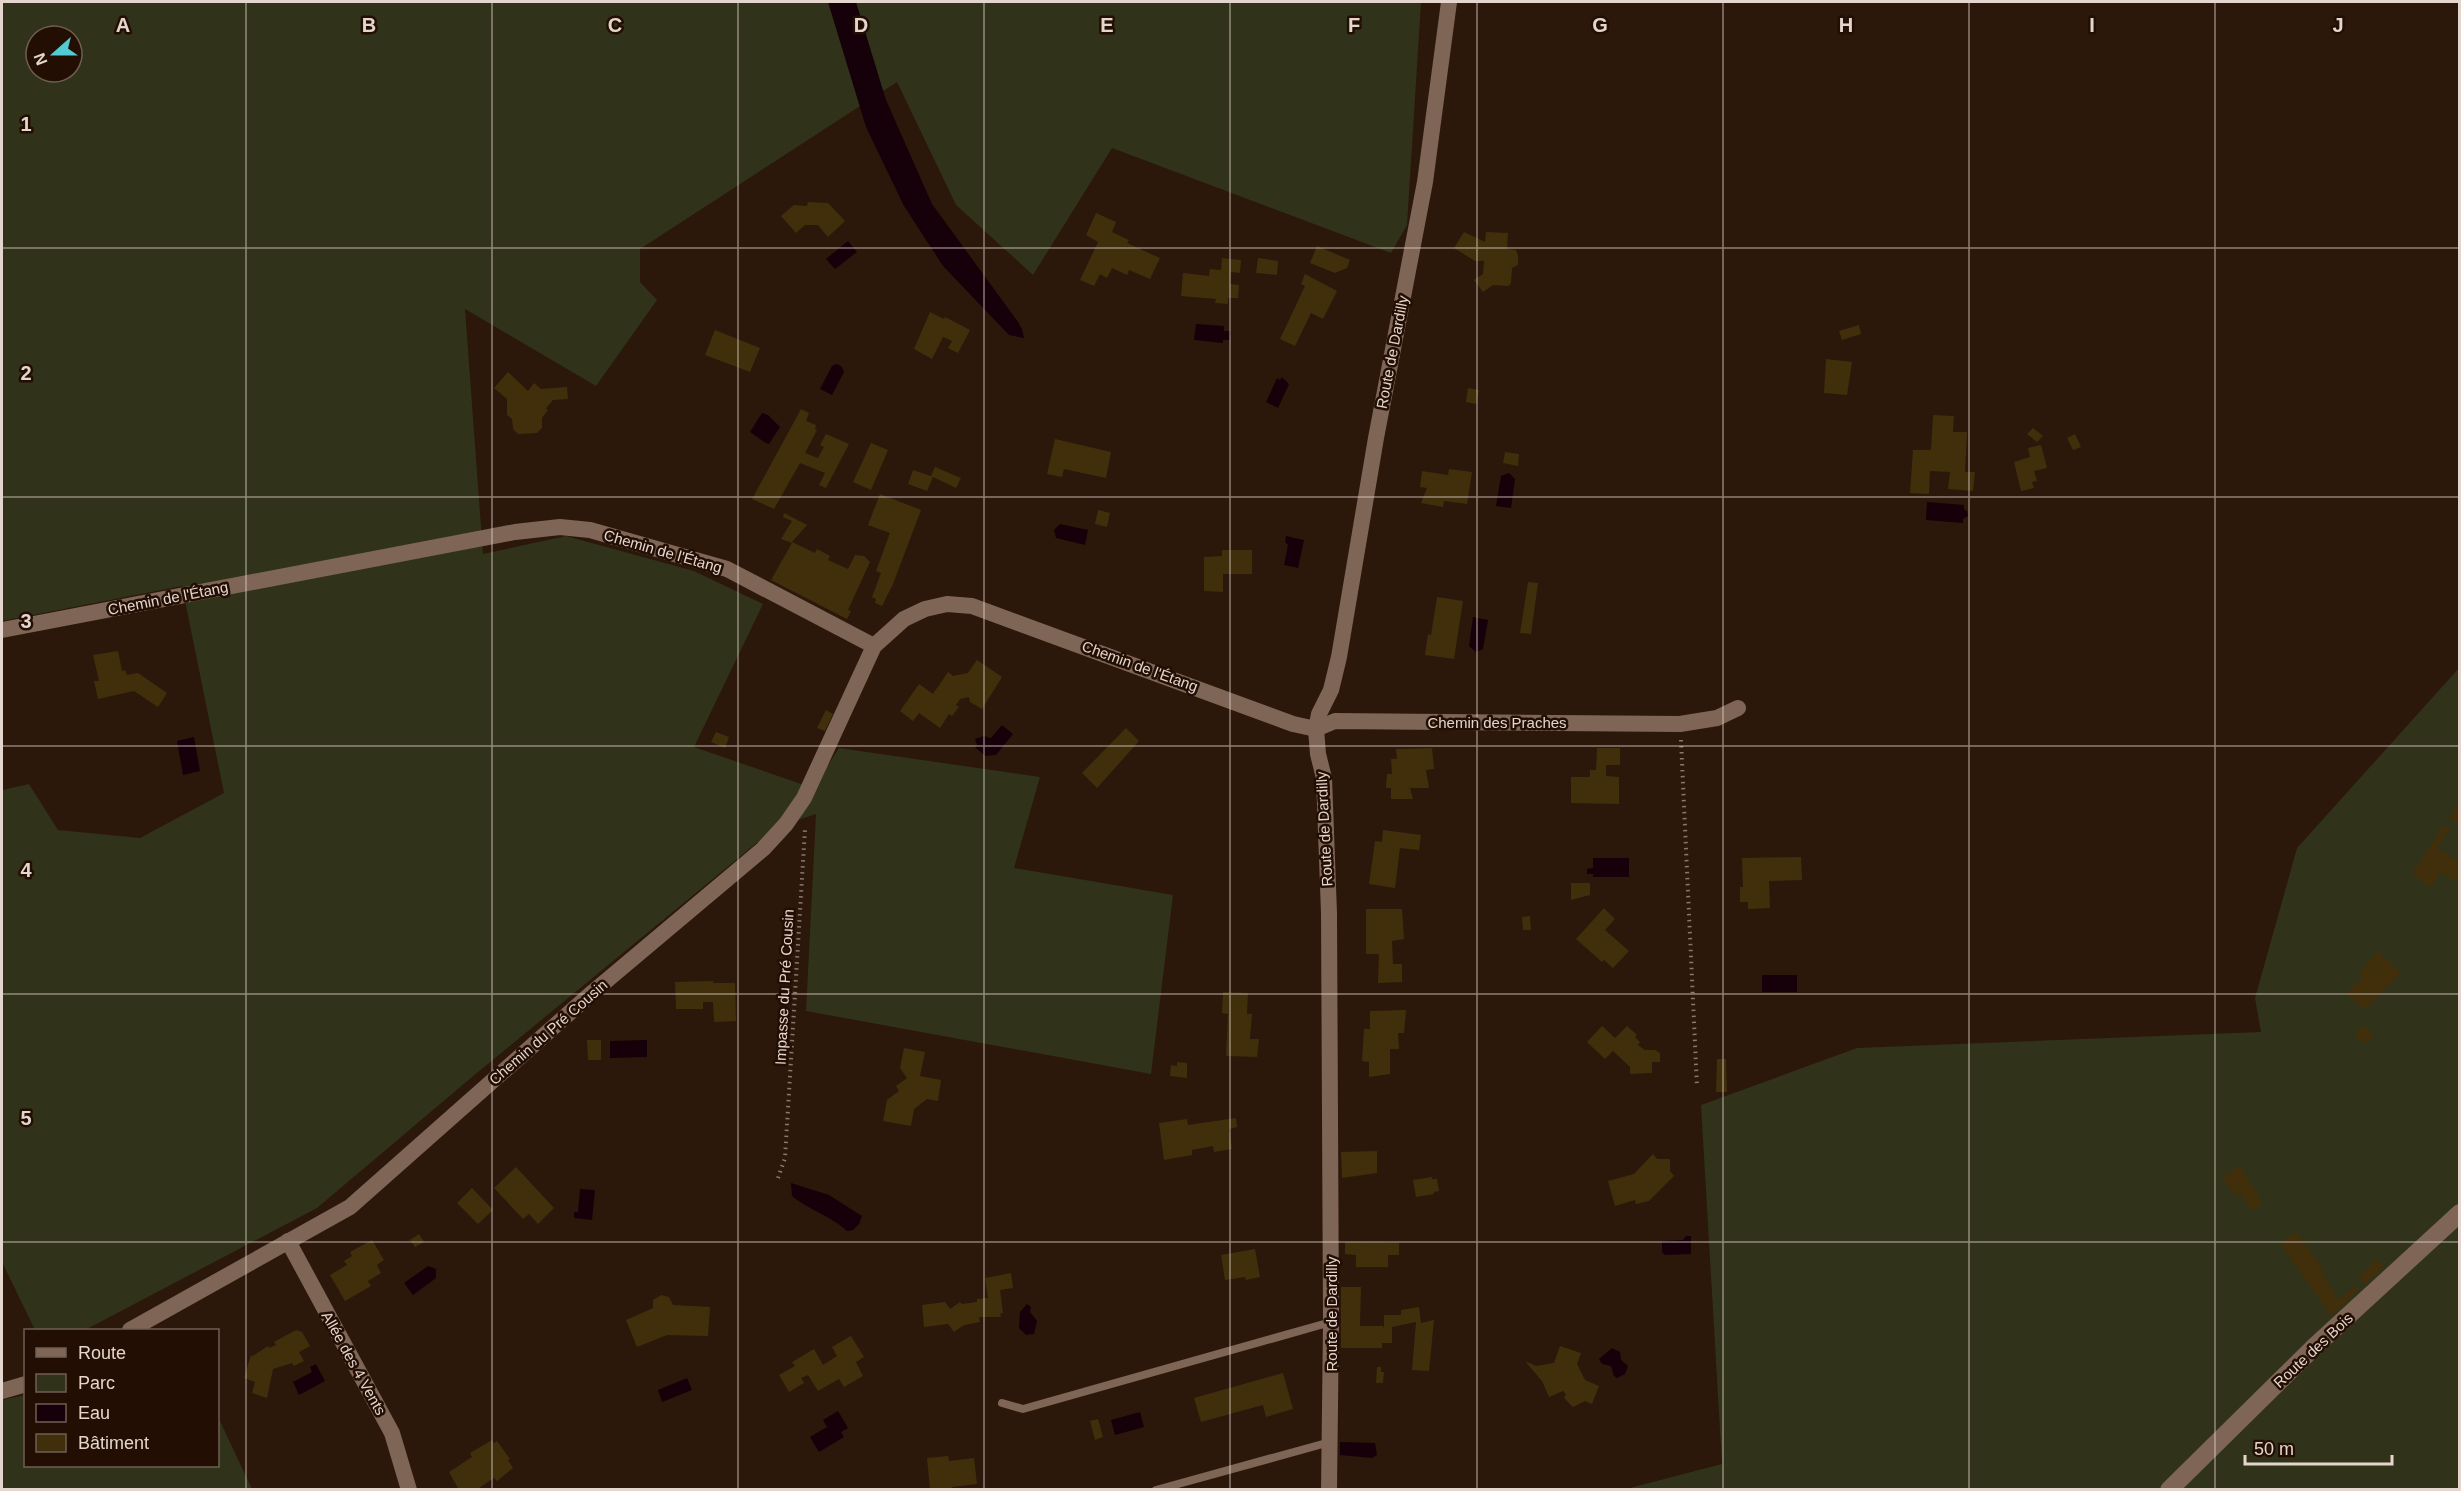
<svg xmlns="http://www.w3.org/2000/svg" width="2461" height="1491" font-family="Helvetica,sans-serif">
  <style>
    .green { fill: #303219; fill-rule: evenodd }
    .water { fill: #16000a }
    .building { fill: #412f0c }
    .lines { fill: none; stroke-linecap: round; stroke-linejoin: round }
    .path { stroke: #8a786e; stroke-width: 4; stroke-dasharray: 1.5 4.5; stroke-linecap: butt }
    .service { stroke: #7e6556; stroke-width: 8 }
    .minor { stroke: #7e6556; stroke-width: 16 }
    .tertiary { stroke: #7e6556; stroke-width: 18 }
    .grid { fill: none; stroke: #e4d5cd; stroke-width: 1.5; stroke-opacity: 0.55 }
    .labels { text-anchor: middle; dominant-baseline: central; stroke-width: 5; stroke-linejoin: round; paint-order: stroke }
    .street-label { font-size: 15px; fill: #e4d5cd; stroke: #220e03 }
    .grid-label { font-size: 20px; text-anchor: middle; font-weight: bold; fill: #e4d5cd; stroke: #220e03; stroke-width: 5; stroke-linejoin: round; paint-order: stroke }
  </style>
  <rect width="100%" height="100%" fill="#2c170b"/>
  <!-- green -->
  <g class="green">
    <path d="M2,2H1421L1407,225L1391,253L1112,148L1033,275L956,205L897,82L640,249V282L657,300L596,386L465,309L483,554L566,536L694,571L763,604L694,747L813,788L839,748L1040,777L1014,868L1173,895L1151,1074L806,1011L816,814L775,828L472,1077L317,1208L85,1330H35L2,1262V790L29,784L58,830L140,838L224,793L182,586L2,621ZM36,36H72V72H36Z"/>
    <path d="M2459,668V1489L1622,1490L1722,1464L1701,1105L1857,1048L2261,1032L2255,998L2297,848Z"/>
    <path d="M25,1395L26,1466H218V1417L252,1489H2V1400Z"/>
  </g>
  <!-- water -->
  <g class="water">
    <path d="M828,2H856L886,100L932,204L1018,322L1022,329L1024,338L1009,335L943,266L904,206L866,127Z"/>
    <path d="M848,241L857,252L835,269L826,259Z"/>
    <path d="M1196,324L1224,326V331H1231L1230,340H1223V343L1194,340Z"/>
    <path d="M837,364L842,367L844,372L832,395L820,389L832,366Z"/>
    <path d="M1282,377L1289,384L1278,408L1266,402L1277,378L1280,380Z"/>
    <path d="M762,413L768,415L780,427L769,444L766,443L750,432Z"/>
    <path d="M1509,473L1515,479L1511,508L1496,506L1501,476Z"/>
    <path d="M1927,502L1964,505V509L1967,511L1968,516L1963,519V523L1926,520Z"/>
    <path d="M1060,524L1088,530L1085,545L1056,538L1054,530Z"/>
    <path d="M1286,536L1304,540L1298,568L1284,565L1288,545L1285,542Z"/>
    <path d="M1473,617L1488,620L1483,649L1476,652L1469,646Z"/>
    <path d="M1002,725L1013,734L996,755L985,756L975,747L977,745L975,739L984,736L991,738Z"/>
    <path d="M194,737L200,771L183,775L177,741Z"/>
    <path d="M1593,858H1629V877H1593V874H1587V869L1593,868Z"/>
    <rect x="1762" y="975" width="35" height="17"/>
    <path d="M647,1040V1057L610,1058V1041Z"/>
    <path d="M791,1183L829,1195L862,1216L859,1224L853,1230L847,1231C831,1216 809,1210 792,1196Z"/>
    <path d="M580,1189L595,1190L592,1220L574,1218V1212H578Z"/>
    <path d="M1686,1236H1691V1254L1665,1255L1662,1252V1241L1683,1240Z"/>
    <path d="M428,1266L436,1269V1278L413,1295L404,1283Z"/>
    <path d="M1027,1304L1031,1307L1030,1312L1037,1321L1034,1334L1026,1335L1019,1328L1020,1312Z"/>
    <path d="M1612,1348L1620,1352L1621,1360L1628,1366L1625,1374L1617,1378L1614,1376L1611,1366L1602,1364L1599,1359Z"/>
    <path d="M316,1364L325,1381L299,1395L293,1382L312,1372L310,1367Z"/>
    <path d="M687,1378L692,1390L662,1402L658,1390Z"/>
    <path d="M838,1411L848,1428L841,1432L844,1437L819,1452L810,1437L827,1427L823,1420Z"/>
    <path d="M1140,1412L1144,1427L1115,1435L1111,1420Z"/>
    <path d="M1340,1442L1375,1443L1377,1455L1372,1458L1340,1455Z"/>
  </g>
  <!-- building -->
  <g class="building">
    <path d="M808,202L828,203L845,221L828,237L818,225H805L796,233L781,216L794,205L807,206Z"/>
    <path d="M1096,213L1116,222L1112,232L1129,240L1127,243L1160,258L1150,279L1129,270L1127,275L1112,268L1107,278L1100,274L1094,286L1080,280L1098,242L1086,235Z"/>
    <path d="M1464,232L1485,242L1486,232L1508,233L1507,249L1516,250L1518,256V265L1512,268L1511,283L1508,286L1493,285L1483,292L1474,280L1483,274L1484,261H1475L1454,248Z"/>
    <path d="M1317,246L1350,260L1347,268L1335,273L1310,263Z"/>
    <path d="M1222,258L1241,260L1240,273L1231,272L1230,284L1239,285L1238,298H1228V304L1215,303L1216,299L1181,296L1183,273L1209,276L1210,269L1221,270Z"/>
    <path d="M1258,258L1278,261L1277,275L1256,273Z"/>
    <path d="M1305,274L1337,291L1323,319L1311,313L1295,346L1280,339L1305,286L1301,284Z"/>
    <path d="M930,312L944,319L945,317L970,330L958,353L948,348L952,341L943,337L932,359L914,349Z"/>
    <path d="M1859,325L1861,334L1842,340L1839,331Z"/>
    <path d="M715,330L760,348L750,372L705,355Z"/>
    <path d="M1826,359L1852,362L1847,395L1824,393Z"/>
    <path d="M508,372L528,391L534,383L541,389L567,387L568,399L553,400L546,408L548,410L542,418V428L537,433L518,434L513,429L512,419L507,415V399L494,388Z"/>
    <path d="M1468,388L1479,390L1476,404L1466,402Z"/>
    <path d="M801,409L809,413L806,421L816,425L815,429L817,430L805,453L818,458L824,447L820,445L826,434L849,444L826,488L819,485L825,473L800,463L774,509L752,499Z"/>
    <path d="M1933,415L1954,416L1953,432H1967L1965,472H1975L1973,491L1948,489L1950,472L1930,471L1929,494L1910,493L1913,450H1931Z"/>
    <path d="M2033,428L2043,436L2037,442L2027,434Z"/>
    <path d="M2075,434L2081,447L2073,450L2067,438Z"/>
    <path d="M1055,439L1111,452L1106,478L1064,469L1062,477L1047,474Z"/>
    <path d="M871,443L888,450L871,490L853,482Z"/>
    <path d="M2041,445L2047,468L2034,471L2037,481L2032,482L2034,488L2021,491L2014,462L2030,457L2028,448Z"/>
    <path d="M1505,452L1519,454L1518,466L1503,463Z"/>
    <path d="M935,467L961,478L956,488L933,477L927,491L908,484L913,470L931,476Z"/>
    <path d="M1449,469L1472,472L1467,504L1444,501L1443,507L1421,503L1427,488L1420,487L1422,471L1448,475Z"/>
    <path d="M880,494L921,510L893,584L882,606L875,603L876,599L872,597L881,573L876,571L890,533L868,525Z"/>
    <path d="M1098,510L1110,513L1107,527L1095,524Z"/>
    <path d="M784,513L807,525L792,542L815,553L817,549L830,556L828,560L848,569L855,555L864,556L870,562L848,610L851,611L847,619L771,580L792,543L781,539L792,521L783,517Z"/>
    <path d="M1222,550H1252V574H1223V592L1204,591V557L1222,556Z"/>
    <path d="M1528,582L1538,583L1531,634L1520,633Z"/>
    <path d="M1437,597L1463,601L1454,659L1425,655L1428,634L1431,635Z"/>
    <path d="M118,651L122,671L125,670L127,675L138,673L167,693L158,707L134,691L98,699L94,681H99L93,655Z"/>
    <path d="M977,660L1002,677L982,709L970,702L969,697L960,699L956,705L959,707L952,716L949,714L940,728L919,713L913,721L900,711L919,684L933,694L948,672L953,676L968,673Z"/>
    <path d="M826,710L833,714L825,731L817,728Z"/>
    <path d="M1126,728L1139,741L1097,788L1082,773Z"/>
    <path d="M716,732L729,737L725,748L711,742Z"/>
    <path d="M1432,748L1434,769L1426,770L1429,788H1410L1413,799H1391V788H1386L1387,774H1392L1391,759H1397L1396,749Z"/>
    <path d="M1597,748H1620V765H1606V776L1619,777V804L1571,803V777H1590V770H1596Z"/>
    <path d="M2456,807L2460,810V826L2449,818Z"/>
    <path d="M2444,825L2450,828L2437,848L2460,862V884L2441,872L2431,887L2412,874Z"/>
    <path d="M1383,830L1421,835L1419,850L1400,848L1395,888L1369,884L1375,841L1382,842Z"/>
    <path d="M1801,857L1802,880L1769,881L1770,908L1748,909V902H1740V887H1743L1742,858Z"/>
    <path d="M1571,883H1590V895L1571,900Z"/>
    <path d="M1604,908L1615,919L1605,930L1629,951L1613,968L1604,960L1602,962L1576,939Z"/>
    <path d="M1366,909H1402L1404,939L1392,941L1393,964H1402V982L1378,983L1379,954H1366Z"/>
    <path d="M1530,916L1531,930H1523L1522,917Z"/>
    <path d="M2378,951L2401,973L2364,1010L2346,993L2363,977L2359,973Z"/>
    <path d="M713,981V983H735L736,1021L714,1022L713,1002H703V1009H676L675,982Z"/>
    <path d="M1223,992L1248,993L1247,1014H1252L1250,1039H1259L1257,1057L1226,1056L1228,1014L1222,1013Z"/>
    <path d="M1406,1010L1404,1033H1398L1399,1049H1390V1074L1369,1077V1062L1362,1061L1364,1029H1370V1011Z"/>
    <path d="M2363,1025L2374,1034L2367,1044L2355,1036Z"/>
    <path d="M1602,1026L1615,1038L1627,1026L1637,1035L1635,1037L1640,1042L1638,1045L1645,1050H1655L1660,1053V1062H1652V1073L1630,1074V1067L1613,1051L1605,1059L1587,1042Z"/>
    <path d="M587,1040H601V1060H588Z"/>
    <path d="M904,1048L925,1052L920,1076L941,1080L938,1101L927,1099L914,1109L911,1126L883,1121L887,1100L899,1091L896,1086L907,1078L900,1068Z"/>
    <path d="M1717,1059H1726L1727,1092H1716Z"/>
    <path d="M1177,1062L1187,1063V1078L1170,1076L1171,1065L1177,1066Z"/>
    <path d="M1236,1118L1237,1127L1229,1129L1232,1149L1214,1152L1213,1146L1192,1150V1155L1164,1160L1159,1123L1187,1119L1188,1125Z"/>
    <path d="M1377,1151V1173L1342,1178L1341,1152Z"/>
    <path d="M1653,1154L1657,1159H1670V1171L1674,1176L1649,1201L1636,1204L1635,1200L1615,1206L1608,1181L1634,1174Z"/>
    <path d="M2240,1166L2263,1203L2251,1211L2240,1193L2235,1196L2222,1177Z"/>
    <path d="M516,1167L554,1208L538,1224L529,1214L523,1219L494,1188Z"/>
    <path d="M1432,1177V1179H1437L1439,1191L1434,1192V1194L1416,1197L1413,1180Z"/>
    <path d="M472,1188L493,1210L478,1224L457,1203Z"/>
    <path d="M2296,1232L2325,1272L2322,1274L2339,1300L2355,1285L2359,1289L2331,1316L2280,1244Z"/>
    <path d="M419,1234L424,1242L415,1247L410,1240Z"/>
    <path d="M372,1240L384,1260L377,1265L381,1273L368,1281L371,1286L345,1301L330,1275L347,1265L344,1261L352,1256L350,1252Z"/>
    <path d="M1345,1242L1399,1243V1255H1388V1267H1356V1255L1345,1254Z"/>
    <path d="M1255,1249L1260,1277L1246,1280L1245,1277L1225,1280L1221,1255Z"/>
    <path d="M2377,1259L2384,1266L2365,1284L2358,1277Z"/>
    <path d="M1011,1273L1013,1288L1000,1290L1003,1313L1000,1314L1001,1317H979L980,1322L964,1325L954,1332L948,1324L924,1327L922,1305L945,1302L950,1309L960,1302L962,1304L977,1302V1299L988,1298L985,1278Z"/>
    <path d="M1341,1287H1361L1360,1326H1383L1384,1328V1315H1401V1310L1419,1307L1421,1323L1434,1320L1429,1371L1412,1370L1416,1322L1392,1327V1343H1382V1348H1341Z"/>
    <path d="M661,1295L669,1297L673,1305L710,1307L708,1336L667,1335L637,1347L626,1320L653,1308V1300Z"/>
    <path d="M296,1330L302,1332L310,1346L299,1352L304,1361L294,1366L292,1363L273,1369L267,1398L252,1393L255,1382L244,1378L251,1355L253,1356L268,1346L269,1348L276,1345L274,1342Z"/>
    <path d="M851,1336L864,1357L856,1362L863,1376L844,1387L839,1379L818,1391L808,1375L801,1378L804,1383L789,1392L779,1375L795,1366L792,1362L814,1349L823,1365L837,1356L832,1347Z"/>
    <path d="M1560,1346L1581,1353L1577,1364L1585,1380L1599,1386L1592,1404L1585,1401L1573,1407L1564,1398L1566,1394L1563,1391L1549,1397L1542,1381L1525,1361L1536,1366L1554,1363Z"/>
    <path d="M1377,1367H1381V1372H1384L1383,1383H1376Z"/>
    <path d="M1283,1373L1293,1409L1266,1417L1263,1405L1201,1422L1194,1398Z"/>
    <path d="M1098,1419L1103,1437L1095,1440L1090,1421Z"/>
    <path d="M492,1440L494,1443L497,1441L510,1459L508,1460L513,1468L497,1481L494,1478L476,1490H459L449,1472L472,1457L470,1453Z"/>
    <path d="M948,1456L949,1461L974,1458L977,1484L952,1487V1490L930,1489L927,1458Z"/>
  </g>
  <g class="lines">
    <!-- path -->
    <g class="path">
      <path d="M1681,740L1697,1087"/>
      <path d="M778,1178L785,1158L805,829"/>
    </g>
    <!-- service -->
    <g class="service">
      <path d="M1002,1403L1023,1409L1331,1322"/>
      <path d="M1156,1490L1330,1442"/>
    </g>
    <!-- minor -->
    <g class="minor">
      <path d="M2,630L515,532L560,527L590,530L727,569L874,646"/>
      <path d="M288,1241L392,1433L409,1490"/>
      <path d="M130,1330L350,1207L593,992L763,849L786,824L804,798L874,646L904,619L925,609L947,604L972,606L1293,724L1316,729L1335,721L1680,724L1717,718L1738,708"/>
      <path d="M2,1391L26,1384"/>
      <path d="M1329,1490L1331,1322L1329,913L1324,778L1318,754L1316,729L1319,714L1331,690L1339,657L1376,438L1425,182L1449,2"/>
    </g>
    <!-- tertiary -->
    <path class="tertiary" d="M2169,1490L2313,1348L2460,1213"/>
  </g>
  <!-- grid -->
  <path class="grid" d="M246,2V1490M492,2V1490M738,2V1490M984,2V1490M1230,2V1490M1477,2V1490M1723,2V1490M1969,2V1490M2215,2V1490M2,248H2460M2,497H2460M2,746H2460M2,994H2460M2,1242H2460"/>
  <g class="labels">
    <!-- street labels -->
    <g class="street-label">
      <text transform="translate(1392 352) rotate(-79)">Route de Dardilly</text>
      <text transform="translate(663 551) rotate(16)">Chemin de l'Étang</text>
      <text transform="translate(168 598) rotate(-11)">Chemin de l'Étang</text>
      <text transform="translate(1140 666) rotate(20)">Chemin de l'Étang</text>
      <text x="1497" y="722">Chemin des Praches</text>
      <text transform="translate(1324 829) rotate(-93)">Route de Dardilly</text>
      <text transform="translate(784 987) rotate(-87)">Impasse du Pré Cousin</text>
      <text transform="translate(548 1032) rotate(-41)">Chemin du Pré Cousin</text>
      <text transform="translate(1331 1314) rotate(-90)">Route de Dardilly</text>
      <text transform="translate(2313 1350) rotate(-43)">Route des Bois</text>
      <text transform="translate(354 1363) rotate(61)">Allée des 4 Vents</text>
    </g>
  </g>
  <g class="grid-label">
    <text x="123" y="32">A</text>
    <text x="369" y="32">B</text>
    <text x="615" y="32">C</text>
    <text x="861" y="32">D</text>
    <text x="1107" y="32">E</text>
    <text x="1354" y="32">F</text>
    <text x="1600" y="32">G</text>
    <text x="1846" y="32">H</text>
    <text x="2092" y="32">I</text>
    <text x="2338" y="32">J</text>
    <text x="26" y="131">1</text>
    <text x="26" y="380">2</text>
    <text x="26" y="628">3</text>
    <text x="26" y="877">4</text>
    <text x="26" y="1125">5</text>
  </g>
  <!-- border -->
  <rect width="2461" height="1491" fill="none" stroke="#e4d5cd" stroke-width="6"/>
  <!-- legend -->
  <rect x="24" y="1329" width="195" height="138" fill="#220e03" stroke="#705e54" stroke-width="1.5"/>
  <rect x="36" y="1348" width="30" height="9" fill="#7e6556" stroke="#705e54" stroke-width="1.5"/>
  <text x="78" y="1359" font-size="18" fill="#e4d5cd">Route</text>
  <rect x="36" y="1374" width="30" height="18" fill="#303219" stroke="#705e54" stroke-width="1.5"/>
  <text x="78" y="1389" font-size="18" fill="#e4d5cd">Parc</text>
  <rect x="36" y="1404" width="30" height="18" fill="#16000a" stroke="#705e54" stroke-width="1.5"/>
  <text x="78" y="1419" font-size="18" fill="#e4d5cd">Eau</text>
  <rect x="36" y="1434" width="30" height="18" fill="#412f0c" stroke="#705e54" stroke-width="1.5"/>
  <text x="78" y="1449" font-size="18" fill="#e4d5cd">Bâtiment</text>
  <!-- north arrow -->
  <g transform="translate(54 54) rotate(249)"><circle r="28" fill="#220e03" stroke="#705e54" stroke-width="1.5"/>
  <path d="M0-4.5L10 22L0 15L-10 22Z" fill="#51ccd3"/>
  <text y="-9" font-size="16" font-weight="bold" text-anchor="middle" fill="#e4d5cd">N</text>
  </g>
  <!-- scale -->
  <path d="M2245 1455v9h147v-9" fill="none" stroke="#e4d5cd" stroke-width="3"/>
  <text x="2254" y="1455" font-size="18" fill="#e4d5cd" stroke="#220e03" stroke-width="4.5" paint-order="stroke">50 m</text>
</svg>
